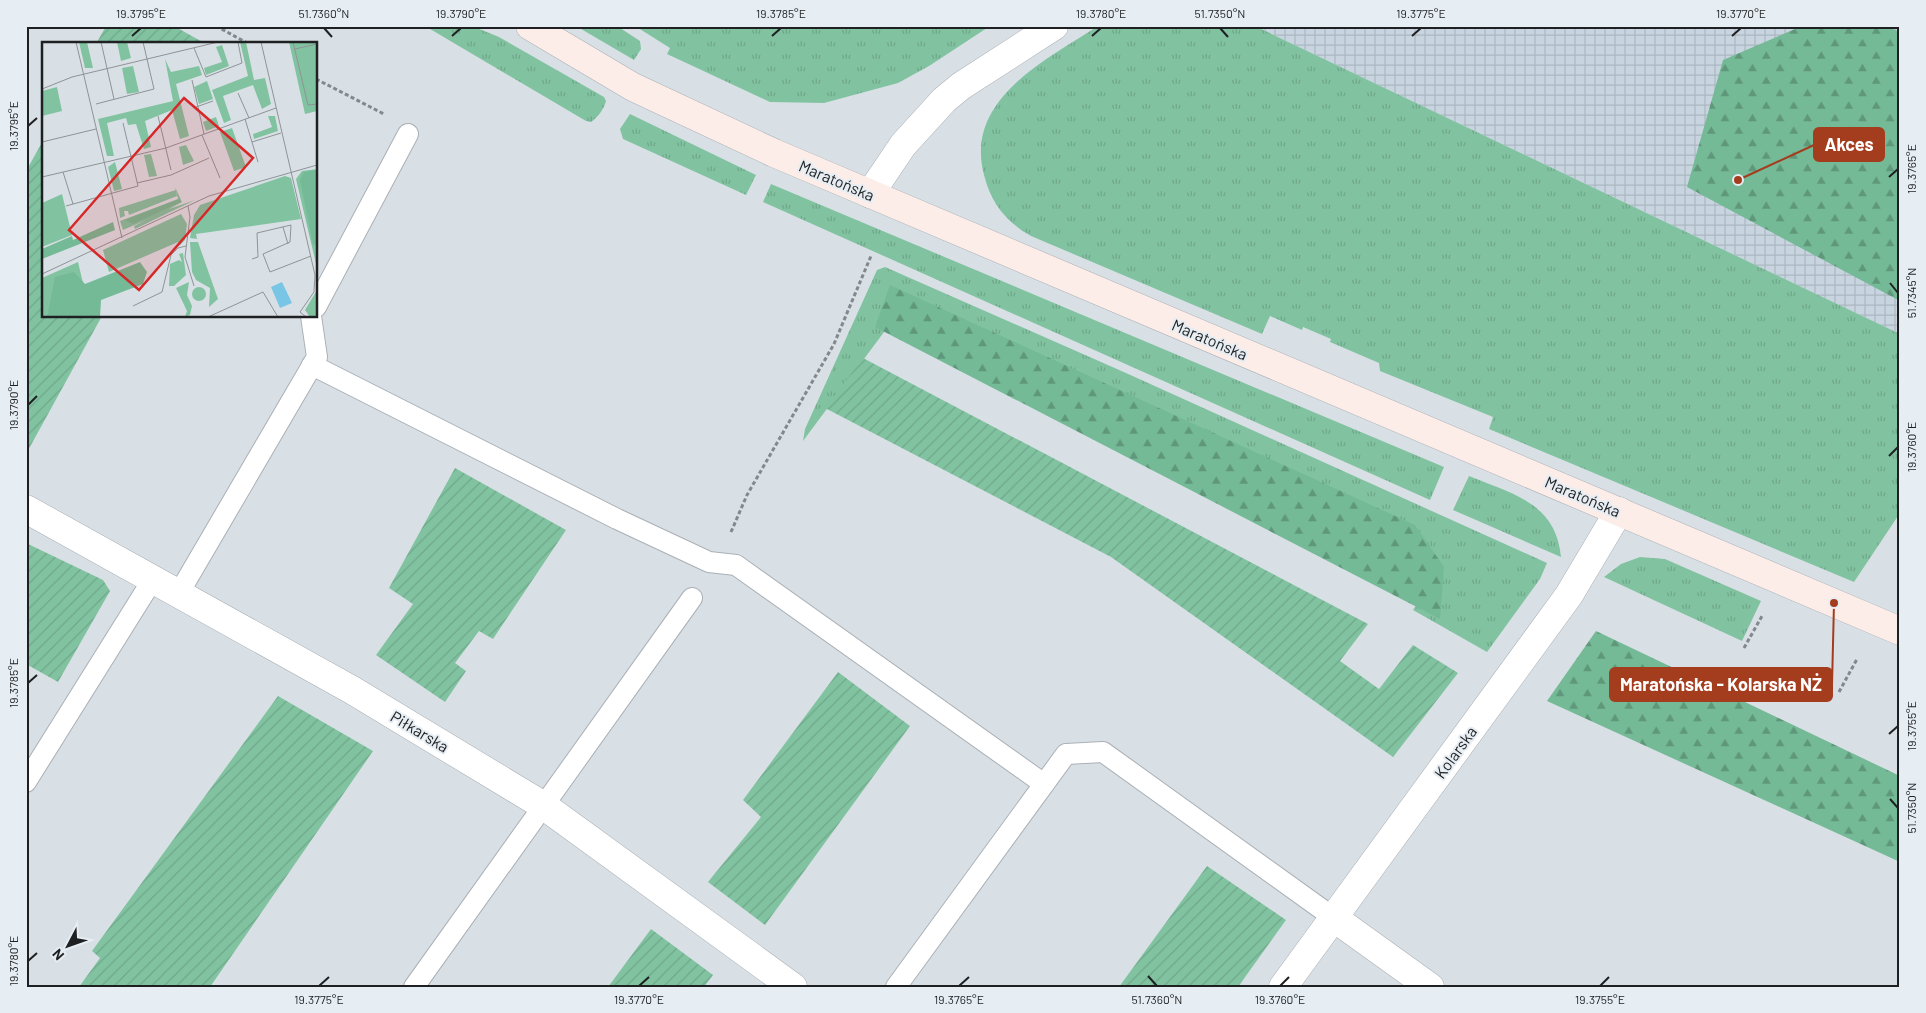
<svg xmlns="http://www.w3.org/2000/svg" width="1926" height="1013" font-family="Barlow,sans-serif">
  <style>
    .industrial { fill: url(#industrial-grid) }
    .grass { fill: url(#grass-tufts) }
    .forest { fill: url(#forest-firs) }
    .garden { fill: url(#garden-furrows) }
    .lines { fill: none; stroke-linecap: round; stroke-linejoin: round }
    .lane-casing { stroke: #aab0b6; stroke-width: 22 }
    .street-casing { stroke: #aab0b6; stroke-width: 29 }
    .secondary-casing { stroke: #aab0b6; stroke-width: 29 }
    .path { stroke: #83888c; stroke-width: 3; stroke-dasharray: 4 2.5; stroke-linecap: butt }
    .lane { stroke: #fff; stroke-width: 20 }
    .street { stroke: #fff; stroke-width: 28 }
    .secondary { stroke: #fcede8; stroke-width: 28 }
    .ticks { fill: none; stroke: #1e2022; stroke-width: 2 }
    .labels { text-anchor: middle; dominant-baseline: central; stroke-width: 4; stroke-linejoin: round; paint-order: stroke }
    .street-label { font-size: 16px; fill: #1e2022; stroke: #e6edf3 }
    .inset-road { fill: none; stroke: #8e9397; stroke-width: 1 }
    .view { fill: #d62828; fill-opacity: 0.15; stroke: #d62828; stroke-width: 2.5 }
    .inset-edge { fill: none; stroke: #1e2022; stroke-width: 2.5 }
    .leader { fill: none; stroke: #a43c1e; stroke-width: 2 }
    .callout-dot { fill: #a43c1e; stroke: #e6edf3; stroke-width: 2 }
    .callout { fill: #a43c1e; stroke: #a43c1e; stroke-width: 2 }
    .callout-label { font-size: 18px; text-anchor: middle; font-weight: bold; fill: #fff }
    .neatline { fill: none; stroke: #1e2022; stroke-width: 2 }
    .ticks-label { font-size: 12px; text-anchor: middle; fill: #1e2022 }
  </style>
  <defs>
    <pattern id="industrial-grid" width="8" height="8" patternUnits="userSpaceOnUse" patternTransform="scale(1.25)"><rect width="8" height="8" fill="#c8d5e0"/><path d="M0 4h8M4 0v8" fill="none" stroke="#abb7c0"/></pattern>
    <pattern id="grass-tufts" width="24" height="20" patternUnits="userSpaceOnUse" patternTransform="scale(1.25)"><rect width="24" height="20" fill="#81c3a1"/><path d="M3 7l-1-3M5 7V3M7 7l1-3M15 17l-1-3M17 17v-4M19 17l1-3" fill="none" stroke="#6fa78a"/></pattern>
    <pattern id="forest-firs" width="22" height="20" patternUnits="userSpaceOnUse" patternTransform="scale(1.25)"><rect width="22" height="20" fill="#74ba96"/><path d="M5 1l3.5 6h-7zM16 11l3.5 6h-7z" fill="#5f977a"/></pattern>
    <pattern id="garden-furrows" width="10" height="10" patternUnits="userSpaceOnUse" patternTransform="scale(1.25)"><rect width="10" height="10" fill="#81c3a1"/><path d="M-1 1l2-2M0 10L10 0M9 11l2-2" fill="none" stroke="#6fa78a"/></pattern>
  </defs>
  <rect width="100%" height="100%" fill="#d9e0e5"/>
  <!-- industrial -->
  <path class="industrial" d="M1255,26H1900V334Z"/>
  <!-- grass -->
  <g class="grass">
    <path d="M425,26H472L499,37L604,97L606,101C604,109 598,117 591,122L586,121Z"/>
    <path d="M576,26H617L640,41L641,49L634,60Z"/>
    <path d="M635,26H990L929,66L898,83L824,103L770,102L667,54L670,48Z"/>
    <path d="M1098,26H1255L1900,334V513L1854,582L1489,429L1493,417L1380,371L1379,363L1330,342L1331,339L1303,327L1302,330L1270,316L1262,334L1031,236C1006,222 991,203 984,175C964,99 1046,60 1098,26Z"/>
    <path d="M630,114L756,175L746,195L623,139L620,129Z"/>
    <path d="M771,184L1444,467L1430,500L763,202Z"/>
    <path d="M885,267L1126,373L1547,563L1540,579L1487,652L1413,610L1424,594L887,328L803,441L805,429L877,270Z"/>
    <path d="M1469,476C1513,494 1556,503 1561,557L1453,510Z"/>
    <path d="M1640,557L1665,559L1761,601L1742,641L1604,577L1621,564Z"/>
  </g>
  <!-- forest -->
  <g class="forest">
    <path d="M1802,26H1886L1900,32V301L1687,187L1723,60Z"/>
    <path d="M890,285L1415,525L1444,567L1440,619L875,327Z"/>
    <path d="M1596,631L1900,776V862L1547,701Z"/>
  </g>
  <!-- garden -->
  <g class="garden">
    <path d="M106,26H174L206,44H96Z"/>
    <path d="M44,139V316H102L26,454V171Z"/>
    <path d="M863,358L1368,624L1340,661L1379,689L1413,645L1458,673L1393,757L1111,557L825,408Z"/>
    <path d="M455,468L566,530L493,639L479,631L455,663L466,671L445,702L376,655L413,604L389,588Z"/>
    <path d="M26,543L103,580L110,591L58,682L26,664Z"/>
    <path d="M838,672L910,726L765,925L708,882L761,817L743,800Z"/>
    <path d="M278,696L373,751L210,987H79L100,958L92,951Z"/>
    <path d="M1207,866L1286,920L1238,987H1119Z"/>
    <path d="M651,929L713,975L704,987H608Z"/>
  </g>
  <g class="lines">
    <!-- lane casing -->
    <g class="lane-casing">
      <g id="lane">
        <path d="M316,307L408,134"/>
        <path d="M312,365L617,519L709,562L736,565L1044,784"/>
        <path d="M179,593L317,357L311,316"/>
        <path d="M26,782L153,579"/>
        <path d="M414,987L692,598"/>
        <path d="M896,987L1066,754L1103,752L1334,918"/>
      </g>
    </g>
    <!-- street casing -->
    <g class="street-casing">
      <g id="street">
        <path d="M870,194L903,145L944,100L961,86L1054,26"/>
        <path d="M26,509L352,690L544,806L793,987"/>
        <path d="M1334,918L1430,987"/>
        <path d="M1283,987L1569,595L1619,511"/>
      </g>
    </g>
    <!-- secondary casing -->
    <g class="secondary-casing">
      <path id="secondary" d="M530,26L633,87L774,153L1900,631"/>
    </g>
    <!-- path -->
    <g class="path">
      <path d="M216,26L249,44"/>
      <path d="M316,79L384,114"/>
      <path d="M731,532L747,495L834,344L871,256"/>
      <path d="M1744,648L1762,616"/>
      <path d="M1839,692L1857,659"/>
    </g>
    <!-- lane -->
    <use href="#lane" class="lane"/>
    <!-- street -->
    <use href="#street" class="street"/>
    <!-- secondary -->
    <use href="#secondary" class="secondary"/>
  </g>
  <!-- ticks -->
  <path class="ticks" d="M324,28L332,37M1220,28L1228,37M132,36L141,28M452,36L461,28M772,36L781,28M1092,36L1101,28M1412,36L1421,28M1732,36L1741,28M28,126L37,118M1889,177L1898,169M1890,283L1898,293M28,405L37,396M1889,456L1898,447M28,683L37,675M1889,734L1898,726M1890,799L1898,808M28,961L37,953M1148,976L1157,986M319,986L329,977M639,986L649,977M959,986L969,977M1280,986L1289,977M1600,986L1609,977"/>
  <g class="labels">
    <!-- street labels -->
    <g class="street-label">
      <text transform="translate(837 180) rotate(23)">Maratońska</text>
      <text transform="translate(1210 339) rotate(23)">Maratońska</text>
      <text transform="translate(1583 496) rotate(23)">Maratońska</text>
      <text transform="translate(420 731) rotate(31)">Piłkarska</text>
      <text transform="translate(1455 752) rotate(-54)">Kolarska</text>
    </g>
  </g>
  <!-- overview -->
  <g transform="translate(42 42)">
    <rect width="275" height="275" fill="#d9e0e5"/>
    <path d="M165,39L171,57L157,62L152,45ZM15,45L20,69L0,74V49ZM275,127V226L254,137L260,129ZM243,134L249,136L259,177L154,192L155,197L148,196L152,173L158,163ZM133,145L140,160L127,167L153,158L93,187L92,184L104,178L81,188L78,179L136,157ZM139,172L145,182L143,198L138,203L136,200L67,230L61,208ZM148,200H156L176,257L167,265L168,246L154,238L150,230ZM141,211L144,233L132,244H127L128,222L137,218L140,220L137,212ZM36,220L41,241L9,255L17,275H0V236ZM147,240L145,253L150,264L148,273L143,275L145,269L134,246ZM150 252a7 7 0 1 1 14 0a7 7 0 1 1-14 0ZM275,248V275H268L263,268Z" fill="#81c3a1"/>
    <path d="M275,128V202L271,203L258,138L262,130ZM137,157L139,160L91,182L83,178ZM71,180L73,188L0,217V207L30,194L31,198ZM98,220L105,230L101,242L59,258L58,275H5L13,235L32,230L43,242Z" fill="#74ba96"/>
    <path d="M37,0H45L51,26H43ZM75,0H85L89,16L79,19ZM198,0H204L212,38L223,36L229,62L220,67L211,43L181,54L189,78L182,81L170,48L206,34ZM247,0H275V69L263,72ZM180,3L187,24L164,33L162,26L180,20L174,5ZM123,17L129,30L157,24L160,33L134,42L147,94L138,97L130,68L103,79L109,105L102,107L94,82L86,83L84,76L65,81L72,114H65L56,77L131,59ZM91,24L97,50L85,52L80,26ZM226,74H233L236,89L212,97L211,92L230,85ZM174,75L177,84L164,89L161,80ZM190,86L204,125L192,129L178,90ZM144,103L152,119L141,123L137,105ZM109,112L115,134L107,135L102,113ZM73,120L80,147L72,149L66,125ZM134,148L135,154L87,173L86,169H82L83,174L78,176L77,166ZM20,152L30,193L0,205V161Z" fill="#81c3a1"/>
    <path d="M240,240L250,261L238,266L229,245Z" fill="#78c5e5"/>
    <path class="inset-road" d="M34,0L80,196M59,0L72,57M219,0L273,233L272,250L258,270L264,275M251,0L266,63L275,62M152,6L164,35L200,21L196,0M253,7L275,2M150,38L162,92M0,47L30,35L176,0M196,51L207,76M54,62L112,47L101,0M154,65L171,59M116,74L129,128M203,77L216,120M160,93L178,136M0,100L54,87M210,100L239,91M21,130L31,162M0,135L124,106L234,66M95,141L129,133L167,116M24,164L96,144L81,81M146,164L148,175L143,215L152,244M241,185L246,202M210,217L216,215L215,191L249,183L248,200L221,212L228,230L269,214M0,232L167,154L275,123M91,264L120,250L129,213L136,206L144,204M166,275L221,250L236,275"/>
    <path class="view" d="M142,56L211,116L97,248L27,188Z"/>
    <rect width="275" height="275" class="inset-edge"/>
  </g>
  <!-- callouts -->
  <path class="leader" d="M1738 180L1814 145M1834 603L1832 685"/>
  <g class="callout-dot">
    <circle cx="1738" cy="180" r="5"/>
    <circle cx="1834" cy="603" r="5"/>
  </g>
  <g class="callout">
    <rect x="1814" y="128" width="70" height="33" rx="5"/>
    <rect x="1610" y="668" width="222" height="33" rx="5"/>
  </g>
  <g class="callout-label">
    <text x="1849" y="151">Akces</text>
    <text x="1721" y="691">Maratońska - Kolarska NŻ</text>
  </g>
  <!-- border -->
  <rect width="1926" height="1013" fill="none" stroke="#e6edf3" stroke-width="55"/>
  <!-- north arrow -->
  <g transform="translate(68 946) rotate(229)" stroke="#e6edf3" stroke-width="4" paint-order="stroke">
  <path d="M0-4L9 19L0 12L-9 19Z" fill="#1e2022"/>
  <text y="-8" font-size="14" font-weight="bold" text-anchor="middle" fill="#1e2022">N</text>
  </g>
  <rect x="28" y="28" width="1870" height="958" class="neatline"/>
  <g class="ticks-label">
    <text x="141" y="18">19.3795°E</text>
    <text x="324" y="18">51.7360°N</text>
    <text x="461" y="18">19.3790°E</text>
    <text x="781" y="18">19.3785°E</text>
    <text x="1101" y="18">19.3780°E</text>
    <text x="1220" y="18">51.7350°N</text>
    <text x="1421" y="18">19.3775°E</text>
    <text x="1741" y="18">19.3770°E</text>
    <text transform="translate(14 126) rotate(-90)" y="4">19.3795°E</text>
    <text transform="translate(1912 169) rotate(-90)" y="4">19.3765°E</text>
    <text transform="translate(1912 293) rotate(-90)" y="4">51.7345°N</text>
    <text transform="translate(14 405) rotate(-90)" y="4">19.3790°E</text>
    <text transform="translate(1912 447) rotate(-90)" y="4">19.3760°E</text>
    <text transform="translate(14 683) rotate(-90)" y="4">19.3785°E</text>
    <text transform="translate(1912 726) rotate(-90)" y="4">19.3755°E</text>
    <text transform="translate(1912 808) rotate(-90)" y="4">51.7350°N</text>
    <text transform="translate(14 961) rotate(-90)" y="4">19.3780°E</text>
    <text x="319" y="1004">19.3775°E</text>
    <text x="639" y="1004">19.3770°E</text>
    <text x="959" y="1004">19.3765°E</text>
    <text x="1157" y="1004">51.7360°N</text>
    <text x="1280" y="1004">19.3760°E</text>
    <text x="1600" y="1004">19.3755°E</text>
  </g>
</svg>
